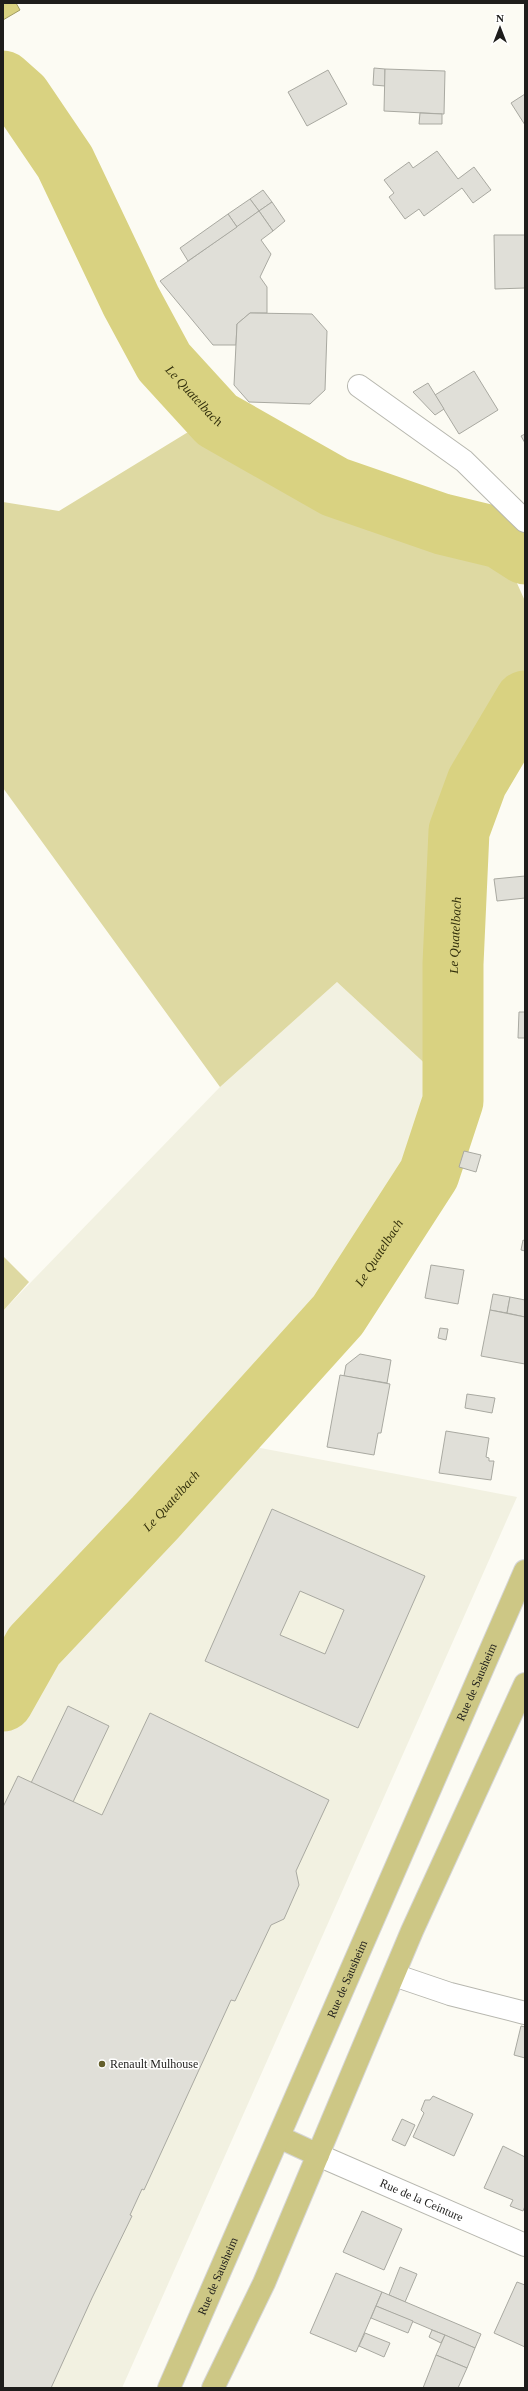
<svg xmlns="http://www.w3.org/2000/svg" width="528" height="2391" font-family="Georgia,serif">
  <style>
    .built { fill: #f2f1e1 }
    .green { fill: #ded9a2 }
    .water { fill: #d9d281; stroke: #a19c62 }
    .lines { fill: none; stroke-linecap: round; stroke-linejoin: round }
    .river { stroke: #d9d281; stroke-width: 61 }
    .building { fill: #e0dfd8; stroke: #a9a9a1; fill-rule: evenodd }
    .minor-casing { stroke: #b7b7af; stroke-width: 24 }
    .major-casing { stroke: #d6d6d6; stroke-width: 24 }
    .minor { stroke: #fff; stroke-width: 22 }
    .major { stroke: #cdc785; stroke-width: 22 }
    .poi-dot { fill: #645f2b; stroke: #fffffe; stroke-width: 1.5 }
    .labels { text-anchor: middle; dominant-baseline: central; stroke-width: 3; stroke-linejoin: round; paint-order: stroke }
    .street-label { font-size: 12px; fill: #1e1d1b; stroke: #fffffe }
    .poi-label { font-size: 12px; fill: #1e1d1b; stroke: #fffffe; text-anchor: start }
    .water-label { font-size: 13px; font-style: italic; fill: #33300c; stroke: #fffffe }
  </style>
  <rect width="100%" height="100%" fill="#fcfbf3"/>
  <!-- built -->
  <path class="built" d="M337,982L448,1085L245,1445L517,1497L122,2388H3V1311L220,1087Z"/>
  <!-- green -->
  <g class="green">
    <path d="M198,426L331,498L512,572L525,601V675L442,824L448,1085L337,982L220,1087L3,788V502L59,511Z"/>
    <path d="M3,1256L29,1282L3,1311Z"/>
  </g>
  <!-- water -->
  <path class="water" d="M3,3H16L20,10L3,20Z"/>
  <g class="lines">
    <!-- river -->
    <g class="river">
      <path id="s1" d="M3,81L21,97L65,162L131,301L164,362L217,420L335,487L442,524L500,538L525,554"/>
      <path id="s2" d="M3,1701L34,1646L155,1518L338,1315L429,1174L453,1101V964L459,831L477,782L525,701"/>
    </g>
  </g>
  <!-- building -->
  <g class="building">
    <path d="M374,68L385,69V86L373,85Z"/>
    <path d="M385,69L445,71L444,114L384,111Z"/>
    <path d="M328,70L347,104L307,126L288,92Z"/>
    <path d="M525,94V125L511,103Z"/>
    <path d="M420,113L442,114V124H419Z"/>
    <path d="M437,151L458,179L474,167L491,190L473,203L462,188L424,216L419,209L405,219L389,197L394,193L384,180L409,162L413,168Z"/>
    <path d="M263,190L272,202L259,211L250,199Z"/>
    <path d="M250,199L259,211L237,227L228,214Z"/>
    <path d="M272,202L285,221L273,231L259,211Z"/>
    <path d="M259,211L273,231L261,240L271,254L260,277L267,287V313H250L237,324L236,345H213L160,281Z"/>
    <path d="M228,214L237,227L188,261L180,248Z"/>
    <path d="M494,235H525V288L495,289Z"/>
    <path d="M250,313L312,314L327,331L325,390L310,404L249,402L234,385L237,324Z"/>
    <path d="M474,371L498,410L459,434L435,395Z"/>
    <path d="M428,383L444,409L435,415L413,392Z"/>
    <path d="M525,434V443L521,436Z"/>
    <path d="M525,876V898L497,901L494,879Z"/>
    <path d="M519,1012H525V1038H518Z"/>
    <path d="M464,1151L481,1155L476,1172L459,1167Z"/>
    <path d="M523,1240L525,1241V1251L521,1250Z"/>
    <path d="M431,1265L464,1270L458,1304L425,1298Z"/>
    <path d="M493,1294L510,1297L507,1313L490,1310Z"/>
    <path d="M510,1297L525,1300V1317L507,1313Z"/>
    <path d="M490,1310L525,1317V1364L481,1356Z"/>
    <path d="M440,1328L448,1329L446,1340L438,1338Z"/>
    <path d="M360,1354L391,1360L387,1383L344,1376L346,1365Z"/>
    <path d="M340,1375L390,1384L381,1433H378L374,1455L327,1447Z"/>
    <path d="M467,1394L495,1398L492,1413L465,1408Z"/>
    <path d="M446,1431L489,1438L486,1457L489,1458V1461H494L491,1480L439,1473Z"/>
    <path d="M272,1509L425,1576L358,1728L205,1661ZM300,1591L344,1610L325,1654L280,1635Z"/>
    <path d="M68,1706L109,1726L73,1802L31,1783Z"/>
    <path d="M150,1713L329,1800L296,1871L299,1885L284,1919L271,1925L235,2001L231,2000L144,2190L142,2189L130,2215L132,2216L92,2298L51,2388H3V1807L18,1776L102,1815Z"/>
    <path d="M521,2026L525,2027V2058L514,2055Z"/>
    <path d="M433,2096L473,2114L454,2156L413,2137L424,2113L421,2110L425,2100H430Z"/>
    <path d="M402,2119L415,2125L405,2146L392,2140Z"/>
    <path d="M503,2146L525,2157V2206L523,2211L510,2206L513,2200L484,2188Z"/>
    <path d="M362,2211L402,2229L384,2270L343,2252Z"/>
    <path d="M400,2267L417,2274L405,2302L389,2295Z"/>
    <path d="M336,2273L382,2292L356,2352L310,2333Z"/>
    <path d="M517,2282L525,2285V2347L494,2333Z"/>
    <path d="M382,2292L481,2334L475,2348L376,2306Z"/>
    <path d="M376,2306L413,2321L408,2333L371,2318Z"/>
    <path d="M432,2330L445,2335L441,2343L429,2337Z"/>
    <path d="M365,2333L390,2343L384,2357L359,2346Z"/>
    <path d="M445,2335L475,2348L467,2368L436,2355Z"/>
    <path d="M436,2355L467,2368L458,2388H423Z"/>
  </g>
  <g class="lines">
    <!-- minor casing -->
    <g class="minor-casing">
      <g id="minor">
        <path d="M359,386L464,461L525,521"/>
        <path d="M394,1975L450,1994L525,2013"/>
        <path id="s3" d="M318,2155L525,2245"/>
      </g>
    </g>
    <!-- major casing -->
    <g class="major-casing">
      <g id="major">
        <path d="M279,2137L318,2155"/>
        <path id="s4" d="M169,2388L525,1571"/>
        <path d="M213,2388L264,2283L412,1931L525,1684"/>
      </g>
    </g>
    <!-- minor -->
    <use href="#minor" class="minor"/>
    <!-- major -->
    <use href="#major" class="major"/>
  </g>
  <!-- markers -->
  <circle class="poi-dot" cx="102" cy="2064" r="4"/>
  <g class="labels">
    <!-- street labels -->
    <g class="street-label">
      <text stroke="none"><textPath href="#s4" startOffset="770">Rue de Sausheim</textPath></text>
      <text stroke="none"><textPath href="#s4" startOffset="446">Rue de Sausheim</textPath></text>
      <text stroke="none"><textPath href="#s3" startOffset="113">Rue de la Ceinture</textPath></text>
      <text stroke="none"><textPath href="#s4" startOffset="122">Rue de Sausheim</textPath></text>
    </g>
    <!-- poi labels -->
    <g class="poi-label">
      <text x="110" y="2064">Renault Mulhouse</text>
    </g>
    <!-- water labels -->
    <g class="water-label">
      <text stroke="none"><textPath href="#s1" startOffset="371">Le Quatelbach</textPath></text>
      <text stroke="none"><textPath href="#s2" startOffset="923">Le Quatelbach</textPath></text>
      <text stroke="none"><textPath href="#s2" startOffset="587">Le Quatelbach</textPath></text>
      <text stroke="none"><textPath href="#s2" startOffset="263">Le Quatelbach</textPath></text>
    </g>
  </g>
  <!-- border -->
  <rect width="528" height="2391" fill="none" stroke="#1e1d1b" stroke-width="8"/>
  <!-- north arrow -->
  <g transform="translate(500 28)" stroke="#fffffe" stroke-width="3" paint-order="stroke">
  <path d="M0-3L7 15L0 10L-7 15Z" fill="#1e1d1b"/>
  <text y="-6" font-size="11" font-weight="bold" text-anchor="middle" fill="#1e1d1b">N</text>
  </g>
</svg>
